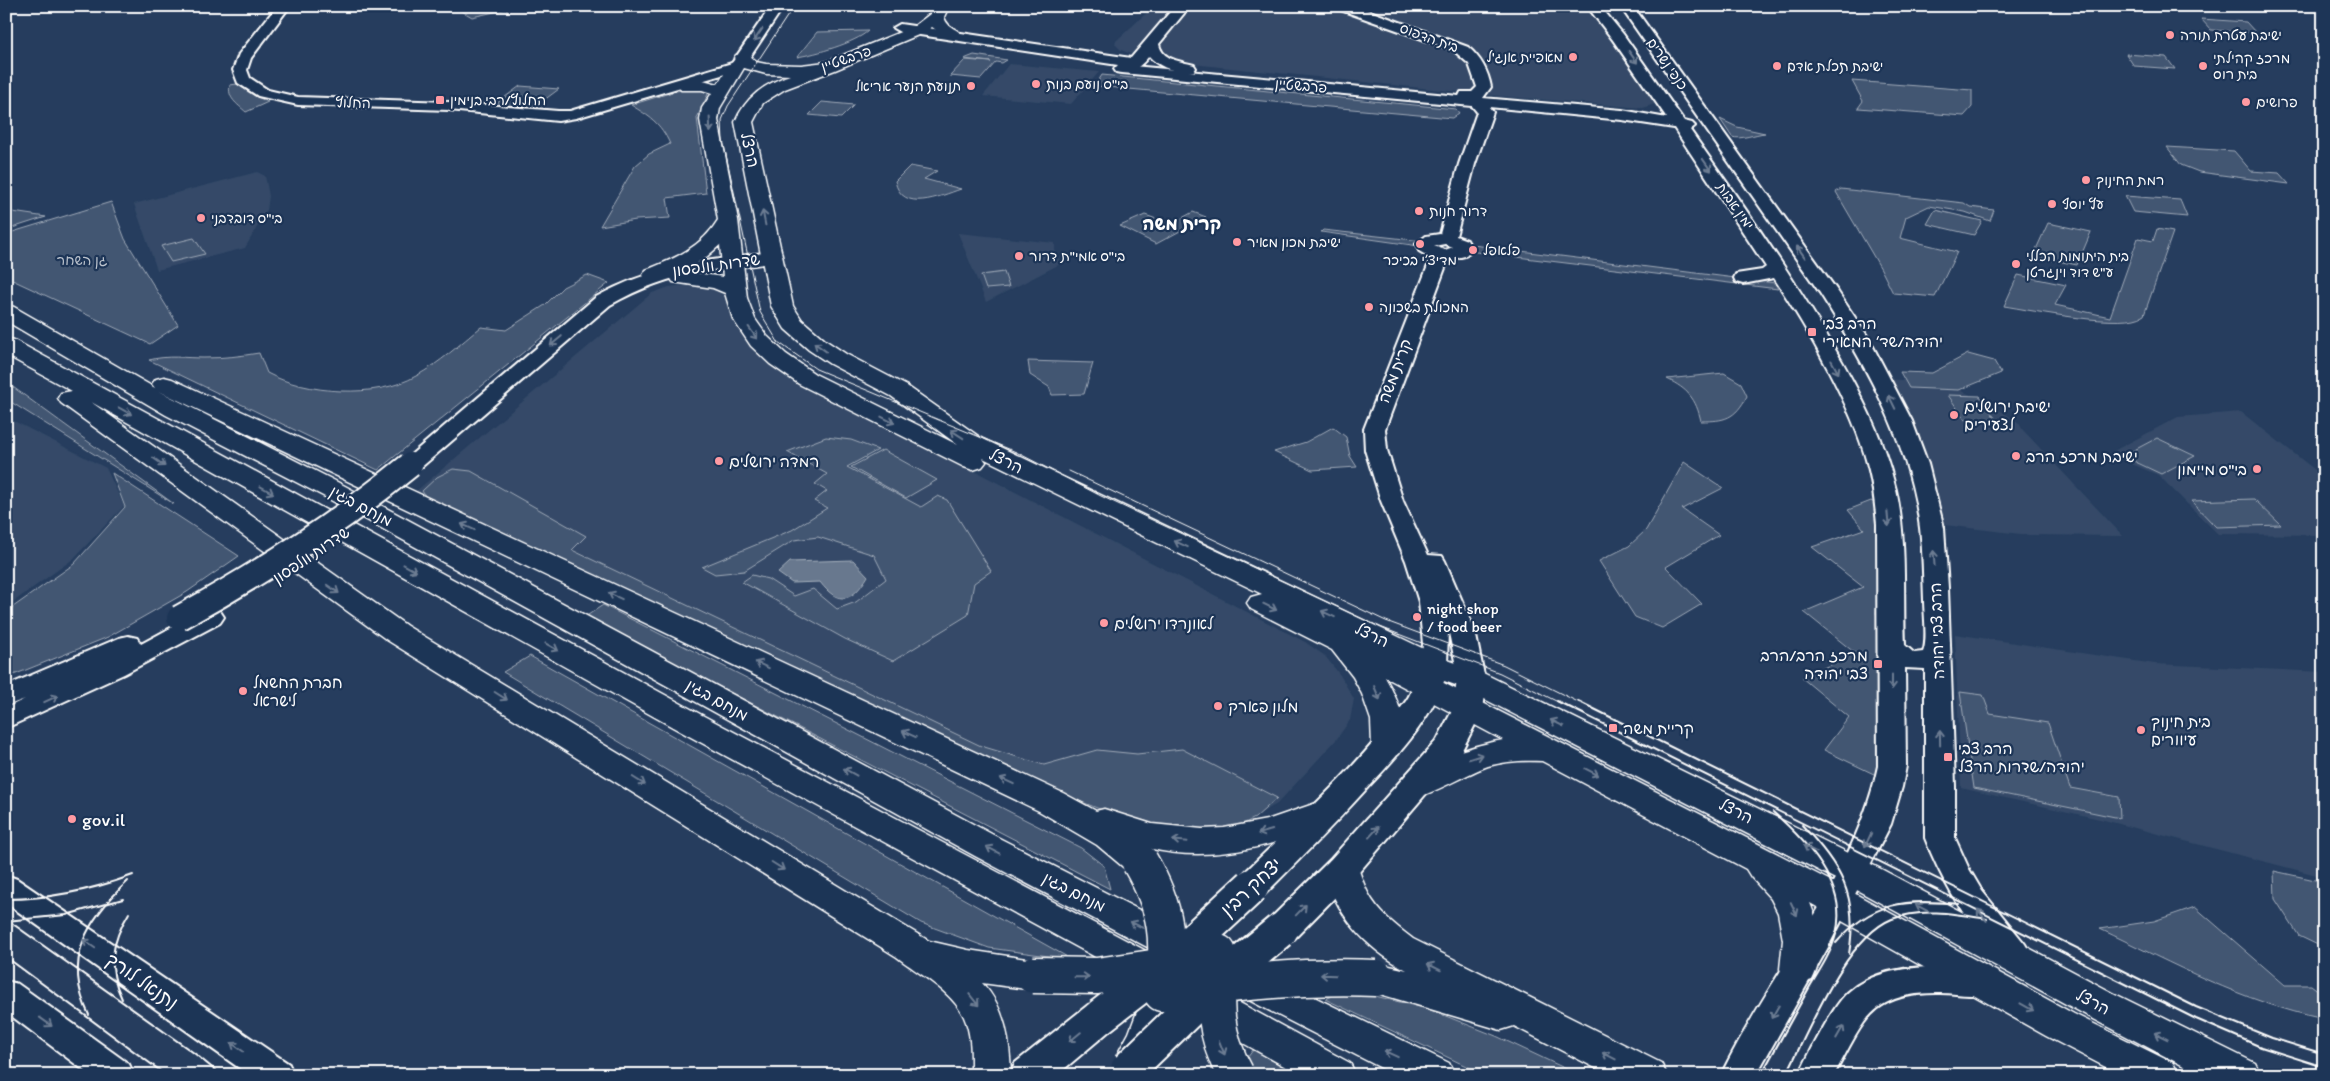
<svg xmlns="http://www.w3.org/2000/svg" width="2330" height="1081" font-family="Itim,'Playpen Sans Hebrew',sans-serif">
  <style>
    .built { fill: #344a68 }
    .green { fill: #425672; stroke: #a0aab8 }
    .water { fill: #67788e; stroke: #a4aebb }
    .lines { fill: none; stroke-linecap: round; stroke-linejoin: round }
    .tertiary-casing { stroke: #fff; stroke-width: 4 }
    .secondary-casing { stroke: #fff; stroke-width: 4 }
    .primary-casing { stroke: #fff; stroke-width: 3 }
    .motorway-casing { stroke: #fff; stroke-width: 3 }
    .tertiary { fill: #1d3557; fill-rule: evenodd }
    .secondary { fill: #1d3557; fill-rule: evenodd }
    .primary { fill: #1d3557; fill-rule: evenodd }
    .motorway { fill: #1d3557; fill-rule: evenodd }
    .tram-far1 { stroke: #fff; stroke-width: 1 }
    .tram { stroke: #fff; stroke-width: 2 }
    .tertiary-bridge-casing { stroke: #fff; stroke-width: 28; stroke-linecap: butt }
    .secondary-bridge-casing { stroke: #fff; stroke-width: 38; stroke-linecap: butt }
    .motorway-bridge-casing { stroke: #fff; stroke-width: 39; stroke-linecap: butt }
    .tertiary-bridge { stroke: #1d3557; stroke-width: 24 }
    .secondary-bridge { stroke: #1d3557; stroke-width: 34 }
    .motorway-bridge { stroke: #1d3557; stroke-width: 36 }
    .oneway { stroke: #6c7c92 }
    .poi-dot { fill: #ff9aa2; stroke: #1d3557; stroke-width: 2 }
    .labels { text-anchor: middle; dominant-baseline: central; stroke-width: 4.5; stroke-linejoin: round; paint-order: stroke }
    .far-poi-label { font-size: 14px; fill: #fff; stroke: #1d3557; text-anchor: start }
    .far-street-label { font-size: 14px; fill: #fff; stroke: #1d3557 }
    .far-park-label { font-size: 14px; fill: #bdc4ce; stroke: #1d3557 }
    .street-label { font-size: 16px; fill: #fff; stroke: #1d3557 }
    .poi-label { font-size: 16px; fill: #fff; stroke: #1d3557; text-anchor: start }
    .far-district-label { font-size: 18px; font-weight: bold; fill: #fff; stroke: #1d3557 }
    .near-poi-label { font-size: 19px; fill: #fff; stroke: #1d3557; text-anchor: start }
    .near-street-label { font-size: 19px; fill: #fff; stroke: #1d3557 }
  </style>
  <rect width="100%" height="100%" fill="#263d5e"/>
  <filter id="ink" filterUnits="userSpaceOnUse"><feTurbulence type="fractalNoise" baseFrequency=".02" numOctaves="2"/><feDisplacementMap in="SourceGraphic" scale="10" xChannelSelector="R" yChannelSelector="G"/><feConvolveMatrix kernelMatrix="1 2 1 2 8 2 1 2 1" color-interpolation-filters="sRGB"/></filter>
  <g filter="url(#ink)">
    <!-- built -->
    <g class="built">
      <path d="M1154,6H1601L1656,88L1657,98L1654,104L1643,108L1508,97L1144,59L1121,50L1115,44L1116,41Z"/>
      <path d="M1009,64L1099,72L1071,104L983,96Z"/>
      <path d="M257,172L265,176L269,196L267,210L245,248L157,270L134,204Z"/>
      <path d="M958,233L1055,243V254L1062,263L986,302Z"/>
      <path d="M687,285H707L723,295L745,338L776,368L1305,642L1325,656L1340,675L1354,699L1350,720L1336,740L1277,804L1261,813L1119,810L415,492L652,293L669,287Z"/>
      <path d="M1880,379L1944,382L1995,407L2019,423L2022,429L2123,536L2029,535L1936,524Z"/>
      <path d="M2241,412L2324,477V535L2218,534L2158,475L2108,454L2178,417Z"/>
      <path d="M6,417L106,468L124,506L73,559L6,607Z"/>
      <path d="M1955,634L2155,664L2324,672V877L2104,820L1961,788Z"/>
    </g>
    <!-- green -->
    <g class="green">
      <path d="M477,6H503L508,9L472,17L460,10Z"/>
      <path d="M2201,19L2246,22L2256,33L2211,30Z"/>
      <path d="M868,31C855,43 816,54 797,57L817,32Z"/>
      <path d="M2126,54L2166,57L2175,69L2134,66Z"/>
      <path d="M974,55L1007,60L1002,63L996,62L981,79L950,76L965,60L991,62L964,59Z"/>
      <path d="M1102,75L1456,109L1459,113L1452,118L1095,86Z"/>
      <path d="M1852,81L1972,90V107L1964,116L1858,108L1863,101Z"/>
      <path d="M237,84L253,95L268,102L246,112C237,104 227,98 230,85Z"/>
      <path d="M520,86L559,89L532,109L493,106Z"/>
      <path d="M696,88L707,91L708,94L697,118L706,193L667,198L670,218L636,220L600,226L635,166L649,154L670,144C660,122 650,117 631,105L676,91Z"/>
      <path d="M822,102L854,105L841,118L809,115Z"/>
      <path d="M1720,119L1737,127L1765,133C1755,134 1741,140 1732,137Z"/>
      <path d="M2167,147L2234,151L2251,171L2279,173L2289,184L2199,172L2181,165Z"/>
      <path d="M910,166L937,171L924,179L961,189C940,196 902,214 895,181Z"/>
      <path d="M1841,189L1964,203L1970,207L1994,210L1990,221L1965,212L1929,206L1906,217L1900,238L1957,252L1935,297L1893,293L1881,269L1836,192Z"/>
      <path d="M2125,196L2180,200L2187,217L2133,212Z"/>
      <path d="M111,202L125,239L178,325L150,344L6,277V234Z"/>
      <path d="M1935,210L1982,221L1974,235L1927,224Z"/>
      <path d="M6,211L46,217L6,230Z"/>
      <path d="M1193,212L1206,217L1156,244L1120,226L1145,215L1171,224Z"/>
      <path d="M2048,223L2091,232L2077,265L2033,256Z"/>
      <path d="M2157,229L2173,232L2144,315C2126,330 2030,310 2004,306L2018,275L2066,285L2055,305L2110,317L2138,238L2153,241Z"/>
      <path d="M1323,230L1423,241L1419,246L1321,232Z"/>
      <path d="M194,238L205,254L171,262L161,246Z"/>
      <path d="M1465,244L1775,283L1778,289L1468,251Z"/>
      <path d="M1004,272L1009,287L986,289L981,275Z"/>
      <path d="M587,275L609,283L378,470L149,360C168,355 185,358 204,358C223,358 241,356 259,353L267,373C306,394 376,399 416,376C440,363 460,344 481,327L506,330L545,305L563,287Z"/>
      <path d="M1968,354L1994,361L2001,373L1959,390L1909,388L1900,372L1932,373Z"/>
      <path d="M1028,361L1093,363L1084,394L1052,395L1049,387L1030,375Z"/>
      <path d="M1724,373L1741,383L1747,396C1735,419 1725,421 1701,421C1696,399 1688,389 1667,379Z"/>
      <path d="M6,382L174,504L6,399Z"/>
      <path d="M1948,395L1980,396L1997,421L1965,420Z"/>
      <path d="M1333,427L1346,437L1350,456L1357,467L1312,470L1274,452L1306,442Z"/>
      <path d="M826,437L851,440L878,450L847,467L921,507L938,496L947,500L991,571L974,583L968,615L893,661L845,639L742,582L752,575L768,579L794,596L813,589L837,609L856,602L886,579L874,555L818,537L794,540L744,571L715,574L702,567L792,530L827,508L814,501L827,491L815,484L827,474L787,452Z"/>
      <path d="M2157,438L2195,456L2161,474L2123,456Z"/>
      <path d="M883,450L937,480L906,498L851,467Z"/>
      <path d="M1684,462L1723,488L1682,509L1719,535L1666,567L1702,604L1662,628L1635,617L1599,561L1629,546L1646,530Z"/>
      <path d="M453,469L471,471L586,536L572,550L981,746L1044,765L1097,750L1137,754L1182,749L1277,798L1255,818L1239,826L1180,834L1130,821L968,757L428,500L422,491L437,477Z"/>
      <path d="M112,473L239,556L187,592L108,637L6,678V612L74,564L125,507Z"/>
      <path d="M2254,499L2281,525L2216,527L2191,501Z"/>
      <path d="M1871,501L1885,509L1876,613L1878,620L1883,629L1878,776L1824,750L1849,717L1802,678L1855,653L1804,612L1863,587L1812,547L1864,529L1848,510Z"/>
      <path d="M603,605L1081,848L1104,866L1110,889L585,617Z"/>
      <path d="M530,656L1071,959L989,948L921,923L503,672Z"/>
      <path d="M1960,692L1983,695L1990,714L2048,723L2070,788L2119,797L2120,818L1974,788Z"/>
      <path d="M2274,871L2324,882V948L2299,936L2275,899Z"/>
      <path d="M2195,907L2285,985H2311L2324,995V1019C2242,1002 2174,964 2100,929L2154,921Z"/>
      <path d="M1371,995L1428,1009L1496,1036L1577,1074L1485,1075L1325,999L1333,996Z"/>
      <path d="M1253,1050L1300,1075H1255L1245,1061Z"/>
    </g>
    <!-- water -->
    <path class="water" d="M853,560L868,576C853,601 839,607 820,582L792,583L778,573L790,562Z"/>
    <g class="lines">
      <!-- tertiary casing -->
      <g class="tertiary-casing">
        <g id="tertiary">
          <path d="M277,6H290L251,58L247,70L250,78L268,90L298,97L449,102L558,111H570L732,63L771,6H784L742,69L576,118L558,121L449,110L298,105L258,96L238,83L233,70L239,54Z"/>
          <path d="M1337,6H1356L1468,47C1481,58 1488,71 1491,87L1483,98L1622,110L1667,118L1613,40L1587,6H1600L1623,34L1684,121L1692,123L1695,126L1690,130C1740,201 1789,270 1832,344C1859,390 1884,438 1896,490C1907,538 1903,595 1905,645L1914,653L1923,652C1928,641 1924,614 1924,600C1923,576 1923,552 1920,528C1910,443 1865,364 1820,293L1620,6H1633L1838,292L1868,337L1912,421L1928,464L1944,528L1948,588L1955,786V838L1969,869L1982,891L2025,944L2030,953L2025,962C2017,965 2011,967 2003,962C1997,959 1992,950 1987,945C1961,913 1940,877 1925,838V669L1905,668L1906,766L1902,787L1891,824L1827,949L1756,1075H1721C1770,974 1855,877 1878,766L1877,524C1875,504 1873,483 1867,463C1852,406 1807,328 1774,278L1743,284L1736,282L1734,278L1736,274L1762,270L1766,267L1674,128L1622,120L1489,107L1493,112L1475,164L1456,236L1467,240L1472,249L1465,256L1448,260L1385,429L1387,450L1403,501L1428,555L1442,556L1445,561L1475,631L1485,680L1481,686L1472,689L1463,686L1459,680L1448,628L1447,666L1443,672L1434,675L1425,672L1421,666L1423,644L1419,602L1406,561L1381,501L1365,450L1364,429L1431,258L1419,251L1416,244L1426,236L1440,234L1459,164L1477,112L1472,106L1122,73L1115,69L1122,65L1459,96L1461,92H1472L1477,87L1469,64L1453,50L1338,9ZM1445,244L1453,247L1445,250L1434,246Z"/>
          <path d="M771,252L777,253L780,257L777,261C754,267 728,267 704,271C670,277 640,288 610,305L418,470L410,472L402,470L399,465L596,297C653,265 708,260 771,252Z"/>
          <path d="M211,609L220,611L224,617L220,623L124,674L6,728V708L25,699L6,706V686L119,638L128,636L137,638L141,644L202,611Z"/>
          <path d="M6,875L17,879L289,1064L294,1075H249L6,903Z"/>
          <path d="M1945,967L1978,970L1990,974L1994,983L1990,992C1973,998 1957,993 1940,993C1870,992 1864,1021 1834,1075H1799C1809,1054 1827,1018 1841,1000C1864,971 1910,966 1945,967Z"/>
          <path d="M6,981L18,984L129,1064L134,1075H90L6,1012Z"/>
        </g>
      </g>
      <!-- secondary casing -->
      <g class="secondary-casing">
        <g id="secondary">
          <path d="M1175,6H1190L1159,44C1162,60 1180,61 1194,65L1196,68L1194,71C1179,75 1158,67 1149,56C1141,66 1130,76 1116,72L1114,69L1118,65L900,32L893,28L900,24L1131,58Z"/>
          <path d="M1434,657L1444,659L1449,666C1436,714 1403,750 1370,785C1336,823 1300,859 1264,895L1252,899L1240,895L1235,886L1240,877C1297,821 1359,767 1406,701C1415,689 1415,672 1424,659Z"/>
          <path d="M1472,670L1482,673L1487,680L1483,709L1460,754L1354,878L1292,941L1280,945L1268,941L1262,931L1268,921L1330,860L1437,740L1453,709L1457,680L1462,673Z"/>
          <path d="M1101,1001L1114,1005L1119,1016L1114,1027L1057,1075H1010L1015,1063L1088,1005Z"/>
        </g>
      </g>
      <!-- primary casing -->
      <g class="primary-casing">
        <path id="primary" d="M934,6H949L944,17C948,29 956,27 963,36L961,39H949L932,27L923,33L835,70L785,89L763,103L753,122L793,306L802,320L825,340L846,354L907,386L981,438L1445,659L1483,673L1881,869L2113,993L2255,1063L2261,1075H2201L2086,1015L1855,889L1461,687L1430,676L1850,891L2074,1014L2173,1063L2179,1075H2121L2046,1036L1810,903C1820,927 1825,956 1812,980L1799,984L1786,980L1780,969L1783,940L1778,913L1771,899L1751,877L1746,869L1542,761C1524,760 1505,761 1488,766C1472,771 1427,797 1416,797C1412,797 1408,794 1404,793L1399,785C1412,764 1478,744 1503,740L1385,677C1397,698 1413,732 1399,754L1388,757L1377,754L1372,746L1371,720L1362,694L1353,677L1332,650L1251,609L1247,603L1251,597L1262,594L983,458L986,462L982,467L973,470L964,467L799,384L770,364L751,346L733,319L725,293L713,288L673,282L670,277L672,275L654,281L646,280L643,275L646,270C674,259 702,247 718,220L700,120L702,108L712,93L702,90H681L679,86L681,82L703,80L718,84L731,63L736,61L734,58L736,55H748L756,62L766,64L801,65L826,62L913,27L930,14ZM744,68L766,74L790,75C764,84 746,97 735,122L771,306L785,329L809,350L830,364L891,396L958,445L815,374L786,354L767,336L755,319L747,298L738,220L718,120L720,108ZM720,245L723,277L682,271L704,259Z"/>
      </g>
      <!-- motorway casing -->
      <g class="motorway-casing">
        <g id="motorway">
          <path d="M6,305L14,307L155,388L152,384L156,379L164,377L172,379L1063,793L1096,811L1104,809L1152,824L1202,829L1224,828L1267,820L1328,799L1340,802L1345,811C1338,824 1323,827 1310,831C1258,850 1203,862 1148,848L1158,862L1152,871L1140,875L1128,871L1097,845L1039,811L159,391L345,486L999,838L1194,938L1200,948L1194,958L1181,963L1168,958L975,856L327,498L166,415L6,321Z"/>
          <path d="M6,338L14,340L700,714L1165,961L1171,972L1167,979L1176,982L1181,993C1175,1013 1164,1067 1139,1069C1135,1070 1128,1066 1124,1065L1118,1053L1129,1033L1147,985L678,730L91,402L407,626L929,941L968,950L1033,960L1046,964L1052,975L1046,986L1033,990L982,983C1006,1008 1010,1042 1011,1075H971C971,1056 972,1035 964,1017C952,991 919,974 897,957L387,640L61,403L58,398L61,393L72,391L6,355Z"/>
          <path d="M1342,856L1354,860C1360,870 1362,882 1368,893C1378,912 1396,926 1413,939L1661,1063L1667,1075H1609L1514,1026L1501,1030L1363,989L1357,978L1363,967L1376,963L1407,970C1365,948 1336,915 1324,869L1330,860Z"/>
          <path d="M1244,965L1257,969L1449,1063L1455,1075H1395L1231,991L1225,980L1231,969Z"/>
          <path d="M1202,985L1216,990L1350,1063L1356,1075H1300L1188,1012L1183,1001L1188,990Z"/>
        </g>
      </g>
      <!-- tertiary -->
      <use href="#tertiary" class="tertiary"/>
      <!-- secondary -->
      <use href="#secondary" class="secondary"/>
      <!-- primary -->
      <use href="#primary" class="primary"/>
      <!-- motorway -->
      <use href="#motorway" class="motorway"/>
      <!-- tram-far1 -->
      <g class="tram-far1">
        <path d="M794,6L728,106L722,120L723,141L760,312L778,342L816,369L1016,452L1101,496L1380,627L1500,673L1560,703"/>
        <path d="M1069,471L1386,621L1504,665L1580,703"/>
      </g>
      <!-- tram -->
      <g class="tram">
        <path d="M1557,701L2196,1019L2261,1047L2324,1067"/>
        <path d="M1578,701L2196,1007L2272,1038L2324,1054"/>
        <path d="M1802,825C1841,867 1859,895 1849,954"/>
        <path d="M6,899C50,899 92,890 133,875"/>
        <path d="M6,919L194,1053L221,1075"/>
        <path d="M6,921L66,915L123,899"/>
        <path d="M1836,943C1872,901 1906,899 1959,904"/>
        <path d="M6,957L166,1075"/>
        <path d="M122,999C107,968 111,942 129,913"/>
        <path d="M89,1015C62,959 87,920 128,881"/>
        <path d="M1761,1075C1777,1046 1793,1017 1809,988C1819,971 1831,954 1836,934C1849,885 1806,841 1773,812"/>
        <path d="M1786,1075C1809,1031 1845,938 1892,919C1922,907 1957,914 1987,919"/>
      </g>
      <!-- tertiary-bridge casing -->
      <g class="tertiary-bridge-casing">
        <path id="tertiary-bridge" d="M179,618C261,573 338,524 410,465"/>
      </g>
      <!-- secondary-bridge casing -->
      <g class="secondary-bridge-casing">
        <g id="secondary-bridge">
          <path d="M1101,1016L1166,966L1252,886"/>
          <path d="M1128,1069L1216,984L1280,931"/>
        </g>
      </g>
      <!-- motorway-bridge casing -->
      <g class="motorway-bridge-casing">
        <g id="motorway-bridge">
          <path d="M1140,862C1167,908 1171,941 1162,993C1233,982 1304,975 1376,978"/>
          <path d="M1033,975L1097,976L1166,966L1218,953C1215,1000 1212,1033 1236,1075"/>
        </g>
      </g>
      <!-- tertiary-bridge -->
      <use href="#tertiary-bridge" class="tertiary-bridge"/>
      <!-- secondary-bridge -->
      <use href="#secondary-bridge" class="secondary-bridge"/>
      <!-- motorway-bridge -->
      <use href="#motorway-bridge" class="motorway-bridge"/>
    </g>
    <!-- one-way arrows -->
    <defs><path id="oneway-shaft" d="M-6 0H5M1.5-3L5.5 0L1.5 3" fill="none" stroke-width="1.6" stroke-linecap="round" stroke-linejoin="round" transform="scale(1.25)"/></defs>
    <g class="oneway">
      <use href="#oneway-shaft" transform="translate(758 35) rotate(125)"/>
      <use href="#oneway-shaft" transform="translate(1633 57) rotate(55)"/>
      <use href="#oneway-shaft" transform="translate(710 125) rotate(87)"/>
      <use href="#oneway-shaft" transform="translate(1707 165) rotate(55)"/>
      <use href="#oneway-shaft" transform="translate(764 218) rotate(-101)"/>
      <use href="#oneway-shaft" transform="translate(1801 252) rotate(-126)"/>
      <use href="#oneway-shaft" transform="translate(753 333) rotate(54)"/>
      <use href="#oneway-shaft" transform="translate(556 341) rotate(140)"/>
      <use href="#oneway-shaft" transform="translate(820 347) rotate(-144)"/>
      <use href="#oneway-shaft" transform="translate(1835 367) rotate(61)"/>
      <use href="#oneway-shaft" transform="translate(1892 402) rotate(-116)"/>
      <use href="#oneway-shaft" transform="translate(125 411) rotate(29)"/>
      <use href="#oneway-shaft" transform="translate(888 420) rotate(27)"/>
      <use href="#oneway-shaft" transform="translate(957 434) rotate(-147)"/>
      <use href="#oneway-shaft" transform="translate(159 462) rotate(36)"/>
      <use href="#oneway-shaft" transform="translate(267 490) rotate(29)"/>
      <use href="#oneway-shaft" transform="translate(1888 519) rotate(85)"/>
      <use href="#oneway-shaft" transform="translate(468 527) rotate(-155)"/>
      <use href="#oneway-shaft" transform="translate(1181 544) rotate(-155)"/>
      <use href="#oneway-shaft" transform="translate(1934 558) rotate(-94)"/>
      <use href="#oneway-shaft" transform="translate(410 568) rotate(29)"/>
      <use href="#oneway-shaft" transform="translate(333 589) rotate(35)"/>
      <use href="#oneway-shaft" transform="translate(615 596) rotate(-155)"/>
      <use href="#oneway-shaft" transform="translate(1270 607) rotate(26)"/>
      <use href="#oneway-shaft" transform="translate(1328 614) rotate(-155)"/>
      <use href="#oneway-shaft" transform="translate(552 647) rotate(29)"/>
      <use href="#oneway-shaft" transform="translate(762 665) rotate(-155)"/>
      <use href="#oneway-shaft" transform="translate(1892 682) rotate(90)"/>
      <use href="#oneway-shaft" transform="translate(1377 693) rotate(67)"/>
      <use href="#oneway-shaft" transform="translate(501 696) rotate(32)"/>
      <use href="#oneway-shaft" transform="translate(51 699) rotate(-25)"/>
      <use href="#oneway-shaft" transform="translate(1557 723) rotate(-154)"/>
      <use href="#oneway-shaft" transform="translate(909 734) rotate(-155)"/>
      <use href="#oneway-shaft" transform="translate(1940 738) rotate(-91)"/>
      <use href="#oneway-shaft" transform="translate(1476 757) rotate(-18)"/>
      <use href="#oneway-shaft" transform="translate(850 772) rotate(-151)"/>
      <use href="#oneway-shaft" transform="translate(1592 772) rotate(27)"/>
      <use href="#oneway-shaft" transform="translate(639 781) rotate(32)"/>
      <use href="#oneway-shaft" transform="translate(1007 781) rotate(-155)"/>
      <use href="#oneway-shaft" transform="translate(1265 832) rotate(164)"/>
      <use href="#oneway-shaft" transform="translate(1374 832) rotate(-48)"/>
      <use href="#oneway-shaft" transform="translate(1868 840) rotate(115)"/>
      <use href="#oneway-shaft" transform="translate(1180 841) rotate(-175)"/>
      <use href="#oneway-shaft" transform="translate(1810 849) rotate(-153)"/>
      <use href="#oneway-shaft" transform="translate(993 850) rotate(-152)"/>
      <use href="#oneway-shaft" transform="translate(778 866) rotate(32)"/>
      <use href="#oneway-shaft" transform="translate(1922 908) rotate(-152)"/>
      <use href="#oneway-shaft" transform="translate(1794 909) rotate(65)"/>
      <use href="#oneway-shaft" transform="translate(1301 910) rotate(-46)"/>
      <use href="#oneway-shaft" transform="translate(1982 915) rotate(-128)"/>
      <use href="#oneway-shaft" transform="translate(1137 925) rotate(-153)"/>
      <use href="#oneway-shaft" transform="translate(89 944) rotate(-145)"/>
      <use href="#oneway-shaft" transform="translate(1434 967) rotate(-154)"/>
      <use href="#oneway-shaft" transform="translate(1328 975) rotate(-178)"/>
      <use href="#oneway-shaft" transform="translate(1082 977) rotate(-1)"/>
      <use href="#oneway-shaft" transform="translate(974 1000) rotate(51)"/>
      <use href="#oneway-shaft" transform="translate(2027 1007) rotate(29)"/>
      <use href="#oneway-shaft" transform="translate(1775 1012) rotate(120)"/>
      <use href="#oneway-shaft" transform="translate(46 1022) rotate(36)"/>
      <use href="#oneway-shaft" transform="translate(1840 1032) rotate(-60)"/>
      <use href="#oneway-shaft" transform="translate(2161 1036) rotate(-154)"/>
      <use href="#oneway-shaft" transform="translate(1075 1037) rotate(141)"/>
      <use href="#oneway-shaft" transform="translate(237 1047) rotate(-145)"/>
      <use href="#oneway-shaft" transform="translate(1222 1048) rotate(68)"/>
      <use href="#oneway-shaft" transform="translate(1391 1054) rotate(-155)"/>
      <use href="#oneway-shaft" transform="translate(1609 1056) rotate(-153)"/>
    </g>
  </g>
  <!-- markers -->
  <g class="poi-dot">
    <circle cx="2170" cy="35" r="5"/>
    <circle cx="1573" cy="57" r="5"/>
    <circle cx="1777" cy="66" r="5"/>
    <circle cx="2203" cy="66" r="5"/>
    <circle cx="1036" cy="84" r="5"/>
    <circle cx="971" cy="86" r="5"/>
    <rect x="435" y="95" width="10" height="10" rx="2.5"/>
    <circle cx="2246" cy="102" r="5"/>
    <circle cx="2086" cy="180" r="5"/>
    <circle cx="2052" cy="204" r="5"/>
    <circle cx="1419" cy="211" r="5"/>
    <circle cx="201" cy="218" r="5"/>
    <circle cx="1237" cy="242" r="5"/>
    <circle cx="1420" cy="244" r="5"/>
    <circle cx="1473" cy="250" r="5"/>
    <circle cx="1019" cy="256" r="5"/>
    <circle cx="2016" cy="264" r="5"/>
    <circle cx="1369" cy="307" r="5"/>
    <rect x="1807" y="327" width="10" height="10" rx="2.5"/>
    <circle cx="1954" cy="415" r="5"/>
    <circle cx="2016" cy="456" r="5"/>
    <circle cx="719" cy="461" r="5"/>
    <circle cx="2257" cy="469" r="5"/>
    <circle cx="1417" cy="617" r="5"/>
    <circle cx="1104" cy="623" r="5"/>
    <rect x="1873" y="659" width="10" height="10" rx="2.5"/>
    <circle cx="243" cy="691" r="5"/>
    <circle cx="1218" cy="706" r="5"/>
    <rect x="1608" y="723" width="10" height="10" rx="2.5"/>
    <circle cx="2141" cy="730" r="5"/>
    <rect x="1943" y="752" width="10" height="10" rx="2.5"/>
    <circle cx="72" cy="819" r="5"/>
  </g>
  <g class="labels">
    <!-- far-poi labels -->
    <g class="far-poi-label">
      <text x="2180" y="35">ישיבת עטרת תורה</text>
      <text x="1563" y="57" text-anchor="end">מאפיית אנג'ל</text>
      <text x="2213" y="58">מרכז קהילתי<tspan x="2213" dy="16">בית רוס</tspan></text>
      <text x="1787" y="66">ישיבת תכלת אדם</text>
      <text x="1046" y="84">בי"ס נועם בנות</text>
      <text x="961" y="86" text-anchor="end">תנועת הנער אריאל</text>
      <text x="450" y="100">החלוץ/רבי בנימין</text>
      <text x="2256" y="102">פרושים</text>
      <text x="2096" y="180">רמת החינוך</text>
      <text x="2062" y="204">עץ יוסף</text>
      <text x="1429" y="211">דרור חנות</text>
      <text x="211" y="218">בי"ס דובדבני</text>
      <text x="1247" y="242">ישיבת מכון מאיר</text>
      <text x="1483" y="250">פלאפל</text>
      <text x="1029" y="256">בי"ס אמי"ת דרור</text>
      <text x="2026" y="256">בית היתומות הכללי<tspan x="2026" dy="16">ע"ש דוד וינגרטן</tspan></text>
      <text x="1420" y="260" text-anchor="middle">מדיצ׳י בכיכר</text>
      <text x="1379" y="307">המכולת בשכונה</text>
    </g>
    <!-- far-street labels -->
    <g class="far-street-label">
      <text transform="translate(1429 38) rotate(20)">בית הדפוס</text>
      <text transform="translate(846 59) rotate(-19)">פרבשטיין</text>
      <text transform="translate(1667 64) rotate(55)">כנפי נשרים</text>
      <text transform="translate(1301 86) rotate(5)">פרבשטיין</text>
      <text transform="translate(353 103) rotate(2)">החלוץ</text>
      <text transform="translate(1735 206) rotate(55)">ימין אבות</text>
    </g>
    <!-- far-park labels -->
    <g class="far-park-label">
      <text x="82" y="260">גן השחר</text>
    </g>
    <!-- street labels -->
    <g class="street-label">
      <text transform="translate(750 150) rotate(77)">הרצל</text>
      <text transform="translate(716 265) rotate(-8)">שדרות וולפסון</text>
      <text transform="translate(1395 371) rotate(-69)">קרית משה</text>
      <text transform="translate(1006 461) rotate(27)">הרצל</text>
      <text transform="translate(361 506) rotate(28)">מנחם בגין</text>
      <text transform="translate(311 555) rotate(-34)">שדרות וולפסון</text>
      <text transform="translate(1937 631) rotate(-92)">הרב צבי יהודה</text>
      <text transform="translate(1372 635) rotate(26)">הרצל</text>
      <text transform="translate(717 700) rotate(29)">מנחם בגין</text>
      <text transform="translate(1736 811) rotate(27)">הרצל</text>
      <text transform="translate(1074 892) rotate(27)">מנחם בגין</text>
      <text transform="translate(2093 1002) rotate(28)">הרצל</text>
    </g>
    <!-- poi labels -->
    <g class="poi-label">
      <text x="1822" y="323">הרב צבי<tspan x="1822" dy="18">יהודה/שד׳ המאירי</tspan></text>
      <text x="1964" y="406">ישיבת ירושלים<tspan x="1964" dy="18">לצעירים</tspan></text>
      <text x="2026" y="456">ישיבת מרכז הרב</text>
      <text x="729" y="461">רמדה ירושלים</text>
      <text x="2247" y="469" text-anchor="end">בי"ס מיימון</text>
      <text x="1427" y="608">night shop<tspan x="1427" dy="18">/ food beer</tspan></text>
      <text x="1114" y="623">לאונרדו ירושלים</text>
      <text x="1868" y="655" text-anchor="end">מרכז הרב/הרב<tspan x="1868" dy="18">צבי יהודה</tspan></text>
      <text x="253" y="682">חברת החשמל<tspan x="253" dy="18">לישראל</tspan></text>
      <text x="1228" y="706">מלון פארק</text>
      <text x="2151" y="721">בית חינוך<tspan x="2151" dy="18">עיוורים</tspan></text>
      <text x="1623" y="728">קריית משה</text>
      <text x="1958" y="748">הרב צבי<tspan x="1958" dy="18">יהודה/שדרות הרצל</tspan></text>
    </g>
    <!-- far-district labels -->
    <g class="far-district-label">
      <text x="1182" y="224">קרית משה</text>
    </g>
    <!-- near-poi labels -->
    <g class="near-poi-label">
      <text x="82" y="819">gov.il</text>
    </g>
    <!-- near-street labels -->
    <g class="near-street-label">
      <text transform="translate(1251 887) rotate(-43)">יצחק רבין</text>
      <text transform="translate(142 981) rotate(35)">נתנאל לורך</text>
    </g>
  </g>
  <!-- margin -->
  <rect width="2330" height="1081" fill="none" stroke="#1d3557" stroke-width="25"/>
  <rect x="12" y="12" width="2305" height="1056" fill="none" stroke="#fff" stroke-width="2" filter="url(#ink)"/>
</svg>
